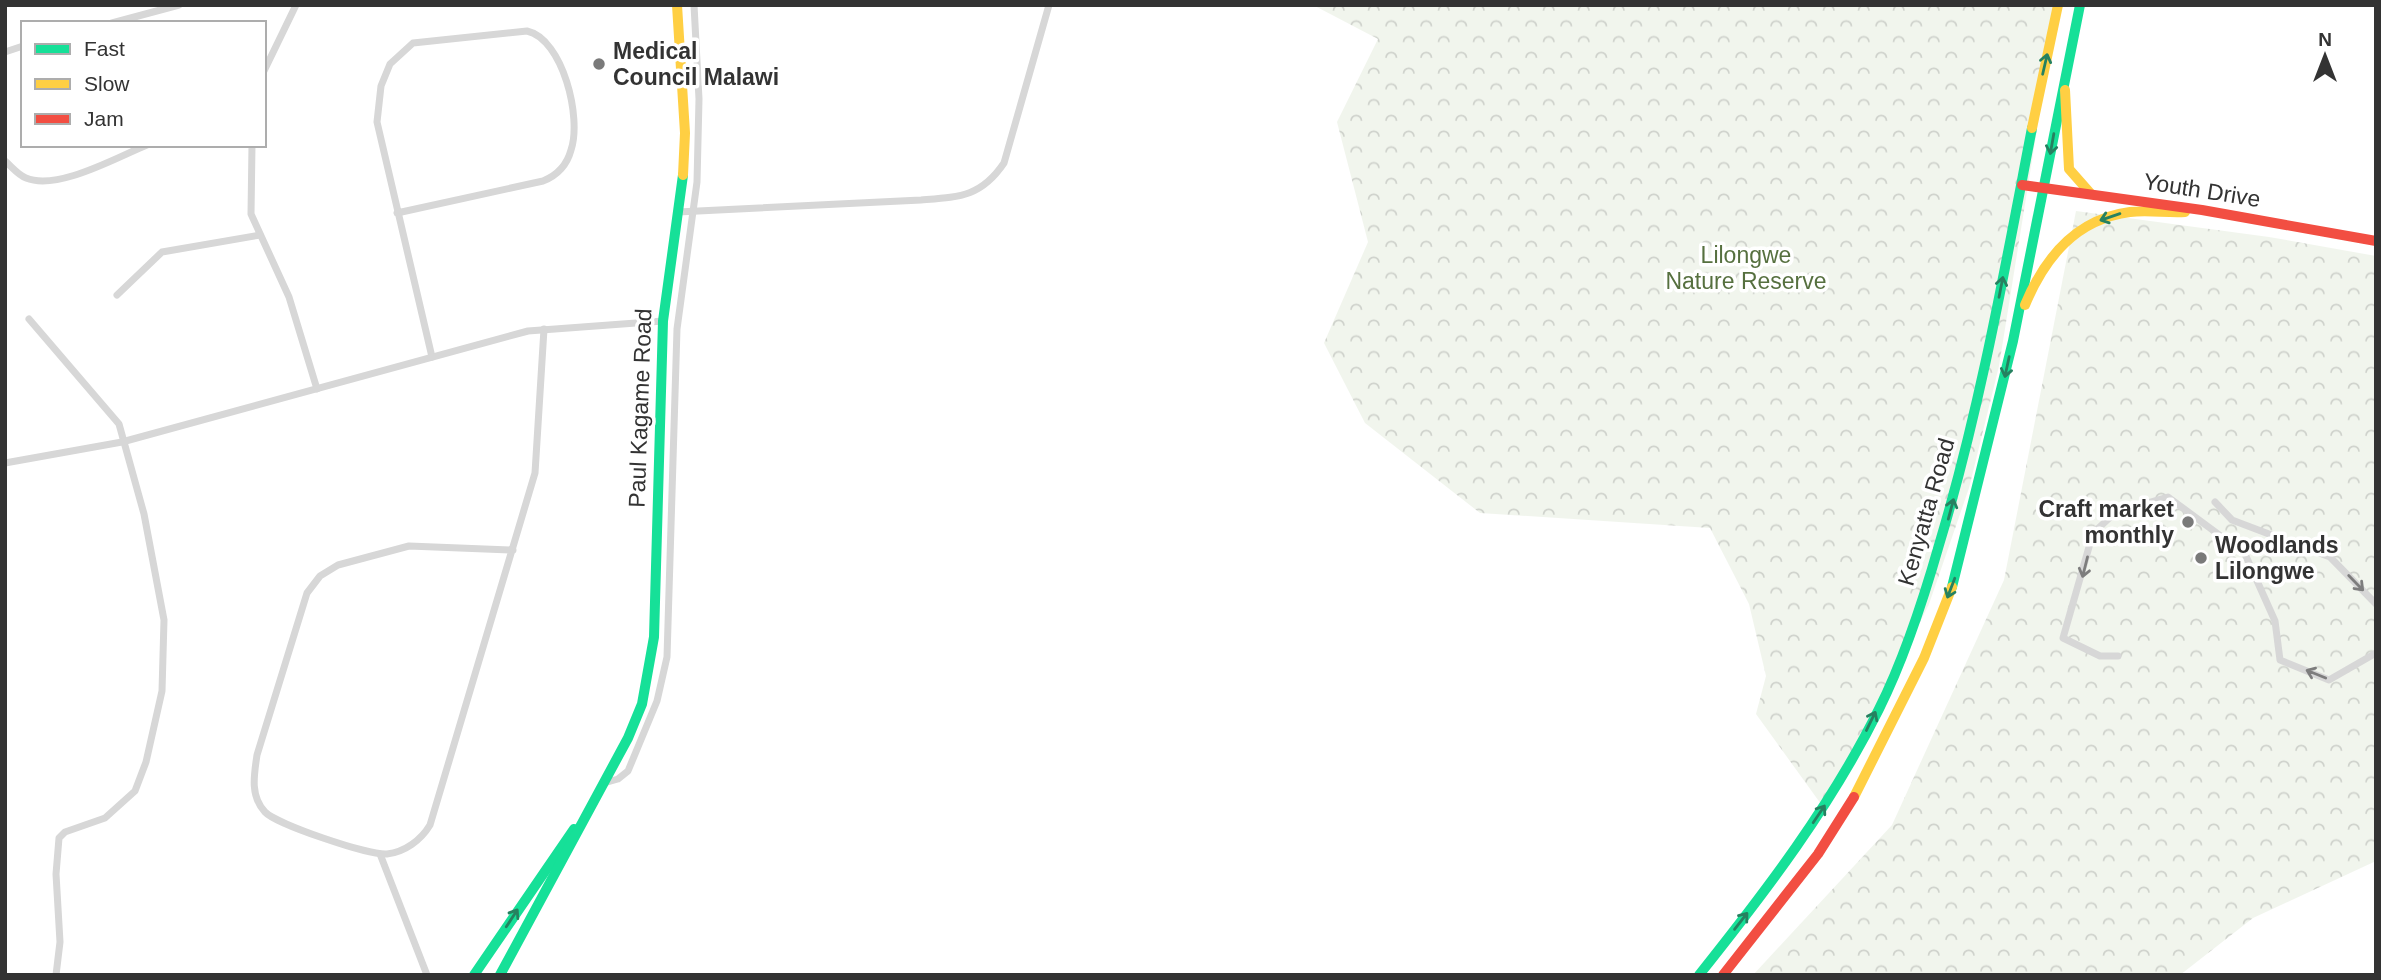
<svg xmlns="http://www.w3.org/2000/svg" width="2381" height="980" font-family="Helvetica,sans-serif">
  <style>
    .forest { fill: url(#forest-crowns) }
    .lines { fill: none; stroke-linecap: round; stroke-linejoin: round }
    .street { stroke: #d7d7d7; stroke-width: 7 }
    .fast { stroke: #16e098; stroke-width: 10 }
    .slow { stroke: #ffcf43; stroke-width: 10 }
    .jam { stroke: #f24e42; stroke-width: 10 }
    .oneway { stroke: #268160 }
    .oneway2 { stroke: #7d7d7d }
    .poi-dot { fill: #7a7a7a; stroke: #fff; stroke-width: 2.5 }
    .labels { text-anchor: middle; dominant-baseline: central; stroke-width: 7; stroke-linejoin: round; paint-order: stroke }
    .poi-label { font-size: 23px; font-weight: bold; fill: #333; stroke: #fff; text-anchor: start }
    .street-label { font-size: 23px; fill: #333; stroke: #fff }
    .park-label { font-size: 23px; fill: #56703f; stroke: #fff }
  </style>
  <defs>
    <pattern id="forest-crowns" width="20" height="18" patternUnits="userSpaceOnUse" patternTransform="scale(1.75)"><rect width="20" height="18" fill="#f1f5ed"/><path d="M2 6a3 3 0 1 1 6 0M12 15a3 3 0 1 1 6 0" fill="none" stroke="#cfd2cc"/></pattern>
  </defs>
  <rect width="100%" height="100%" fill="#fff"/>
  <!-- forest -->
  <g class="forest">
    <path d="M1313,5H2057L1999,366L1969,488L1929,604L1826,811L1756,714L1766,676L1749,604L1710,528L1480,513L1365,423L1324,343L1368,242L1337,122L1378,39Z"/>
    <path d="M2076,211L2269,237L2376,256V861L2253,918L2180,975H1753L1892,825L2004,580Z"/>
  </g>
  <g class="lines">
    <!-- street -->
    <g class="street">
      <path d="M112,23L179,5"/>
      <path d="M5,52L23,46"/>
      <path d="M264,71L296,5"/>
      <path d="M252,145L251,214L289,297L317,389"/>
      <path d="M5,161C12,167 18,175 26,178C58,191 117,157 147,145"/>
      <path d="M678,212L921,200C959,197 981,197 1004,163L1049,5"/>
      <path d="M397,213L543,181C558,175 567,165 571,150C582,118 563,39 527,31L413,43L390,64L381,86L377,122L432,357"/>
      <path d="M117,295L162,252L260,235"/>
      <path d="M29,319L119,424L144,514L164,620L162,691L146,762L135,791L105,818L65,832L59,838L56,874L60,942L56,975"/>
      <path d="M5,463L122,442L528,331L663,321"/>
      <path d="M2215,502L2232,520L2330,557L2376,604"/>
      <path d="M513,550L409,546L338,565L320,576L307,593L257,755C254,775 250,796 265,812C276,824 370,856 387,854C405,852 421,840 430,825L535,473L544,329"/>
      <path d="M2118,656H2100L2063,638L2093,533L2116,512L2168,497L2245,554L2275,621L2280,660L2329,680L2376,653"/>
      <path d="M604,783L618,779L628,771L657,701L667,657L677,329L697,182L699,99L694,5"/>
      <path d="M380,854L427,975"/>
    </g>
    <!-- fast -->
    <g class="fast">
      <path d="M1952,587L2013,341L2080,5"/>
      <path d="M474,975L574,829"/>
      <path d="M500,975L628,738L642,704L654,637L663,321L683,175"/>
      <path d="M1699,975C1766,891 1831,806 1879,709C1905,657 1923,601 1939,545C1980,409 2005,268 2032,128"/>
    </g>
    <!-- slow -->
    <g class="slow">
      <path d="M677,5L685,133L683,175"/>
      <path d="M2065,90L2069,169L2091,194"/>
      <path d="M2032,128L2058,5"/>
      <path d="M2025,305C2045,257 2076,219 2130,212C2148,210 2167,213 2185,212"/>
      <path d="M1854,797L1924,658L1952,587"/>
    </g>
    <!-- jam -->
    <g class="jam">
      <path d="M2022,185L2202,210L2376,241"/>
      <path d="M1723,975L1818,854L1854,797"/>
    </g>
  </g>
  <!-- one-way arrows -->
  <defs><path id="oneway-shaft" d="M-6 0H5M1.5-3L5.5 0L1.5 3" fill="none" stroke-width="1.6" stroke-linecap="round" stroke-linejoin="round" transform="scale(1.75)"/></defs>
  <g class="oneway">
    <use href="#oneway-shaft" transform="translate(2045 64) rotate(-77)"/>
    <use href="#oneway-shaft" transform="translate(2052 144) rotate(100)"/>
    <use href="#oneway-shaft" transform="translate(2110 217) rotate(161)"/>
    <use href="#oneway-shaft" transform="translate(2001 287) rotate(-79)"/>
    <use href="#oneway-shaft" transform="translate(2007 367) rotate(102)"/>
    <use href="#oneway-shaft" transform="translate(1951 509) rotate(-75)"/>
    <use href="#oneway-shaft" transform="translate(1951 588) rotate(111)"/>
    <use href="#oneway-shaft" transform="translate(1871 721) rotate(-64)"/>
    <use href="#oneway-shaft" transform="translate(1819 814) rotate(-56)"/>
    <use href="#oneway-shaft" transform="translate(512 918) rotate(-57)"/>
    <use href="#oneway-shaft" transform="translate(1741 921) rotate(-52)"/>
  </g>
  <g class="oneway2">
    <use href="#oneway-shaft" transform="translate(2085 567) rotate(104)"/>
    <use href="#oneway-shaft" transform="translate(2356 583) rotate(46)"/>
    <use href="#oneway-shaft" transform="translate(2316 674) rotate(-158)"/>
  </g>
  <!-- markers -->
  <g class="poi-dot">
    <circle cx="599" cy="64" r="7"/>
    <circle cx="2188" cy="522" r="7"/>
    <circle cx="2201" cy="558" r="7"/>
  </g>
  <g class="labels">
    <!-- poi labels -->
    <g class="poi-label">
      <text x="613" y="51">Medical<tspan x="613" dy="26">Council Malawi</tspan></text>
      <text x="2174" y="509" text-anchor="end">Craft market<tspan x="2174" dy="26">monthly</tspan></text>
      <text x="2215" y="545">Woodlands<tspan x="2215" dy="26">Lilongwe</tspan></text>
    </g>
    <!-- street labels -->
    <g class="street-label">
      <text transform="translate(2202 190) rotate(9)">Youth Drive</text>
      <text transform="translate(640 408) rotate(-88)">Paul Kagame Road</text>
      <text transform="translate(1926 512) rotate(-74)">Kenyatta Road</text>
    </g>
    <!-- park labels -->
    <g class="park-label">
      <text x="1746" y="255">Lilongwe<tspan x="1746" dy="26">Nature Reserve</tspan></text>
    </g>
  </g>
  <!-- border -->
  <rect width="2381" height="980" fill="none" stroke="#333333" stroke-width="14"/>
  <!-- legend -->
  <rect x="21" y="21" width="245" height="126" fill="#ffffff" stroke="#adadad" stroke-width="2"/>
  <rect x="35" y="44" width="35" height="10" fill="#16e098" stroke="#adadad" stroke-width="2"/>
  <text x="84" y="56" font-size="21" fill="#333333">Fast</text>
  <rect x="35" y="79" width="35" height="10" fill="#ffcf43" stroke="#adadad" stroke-width="2"/>
  <text x="84" y="91" font-size="21" fill="#333333">Slow</text>
  <rect x="35" y="114" width="35" height="10" fill="#f24e42" stroke="#adadad" stroke-width="2"/>
  <text x="84" y="126" font-size="21" fill="#333333">Jam</text>
  <!-- north arrow -->
  <g transform="translate(2325 56)" stroke="#ffffff" stroke-width="5" paint-order="stroke">
  <path d="M0-5L12 26L0 18L-12 26Z" fill="#333333"/>
  <text y="-10" font-size="19" font-weight="bold" text-anchor="middle" fill="#333333">N</text>
  </g>
</svg>
